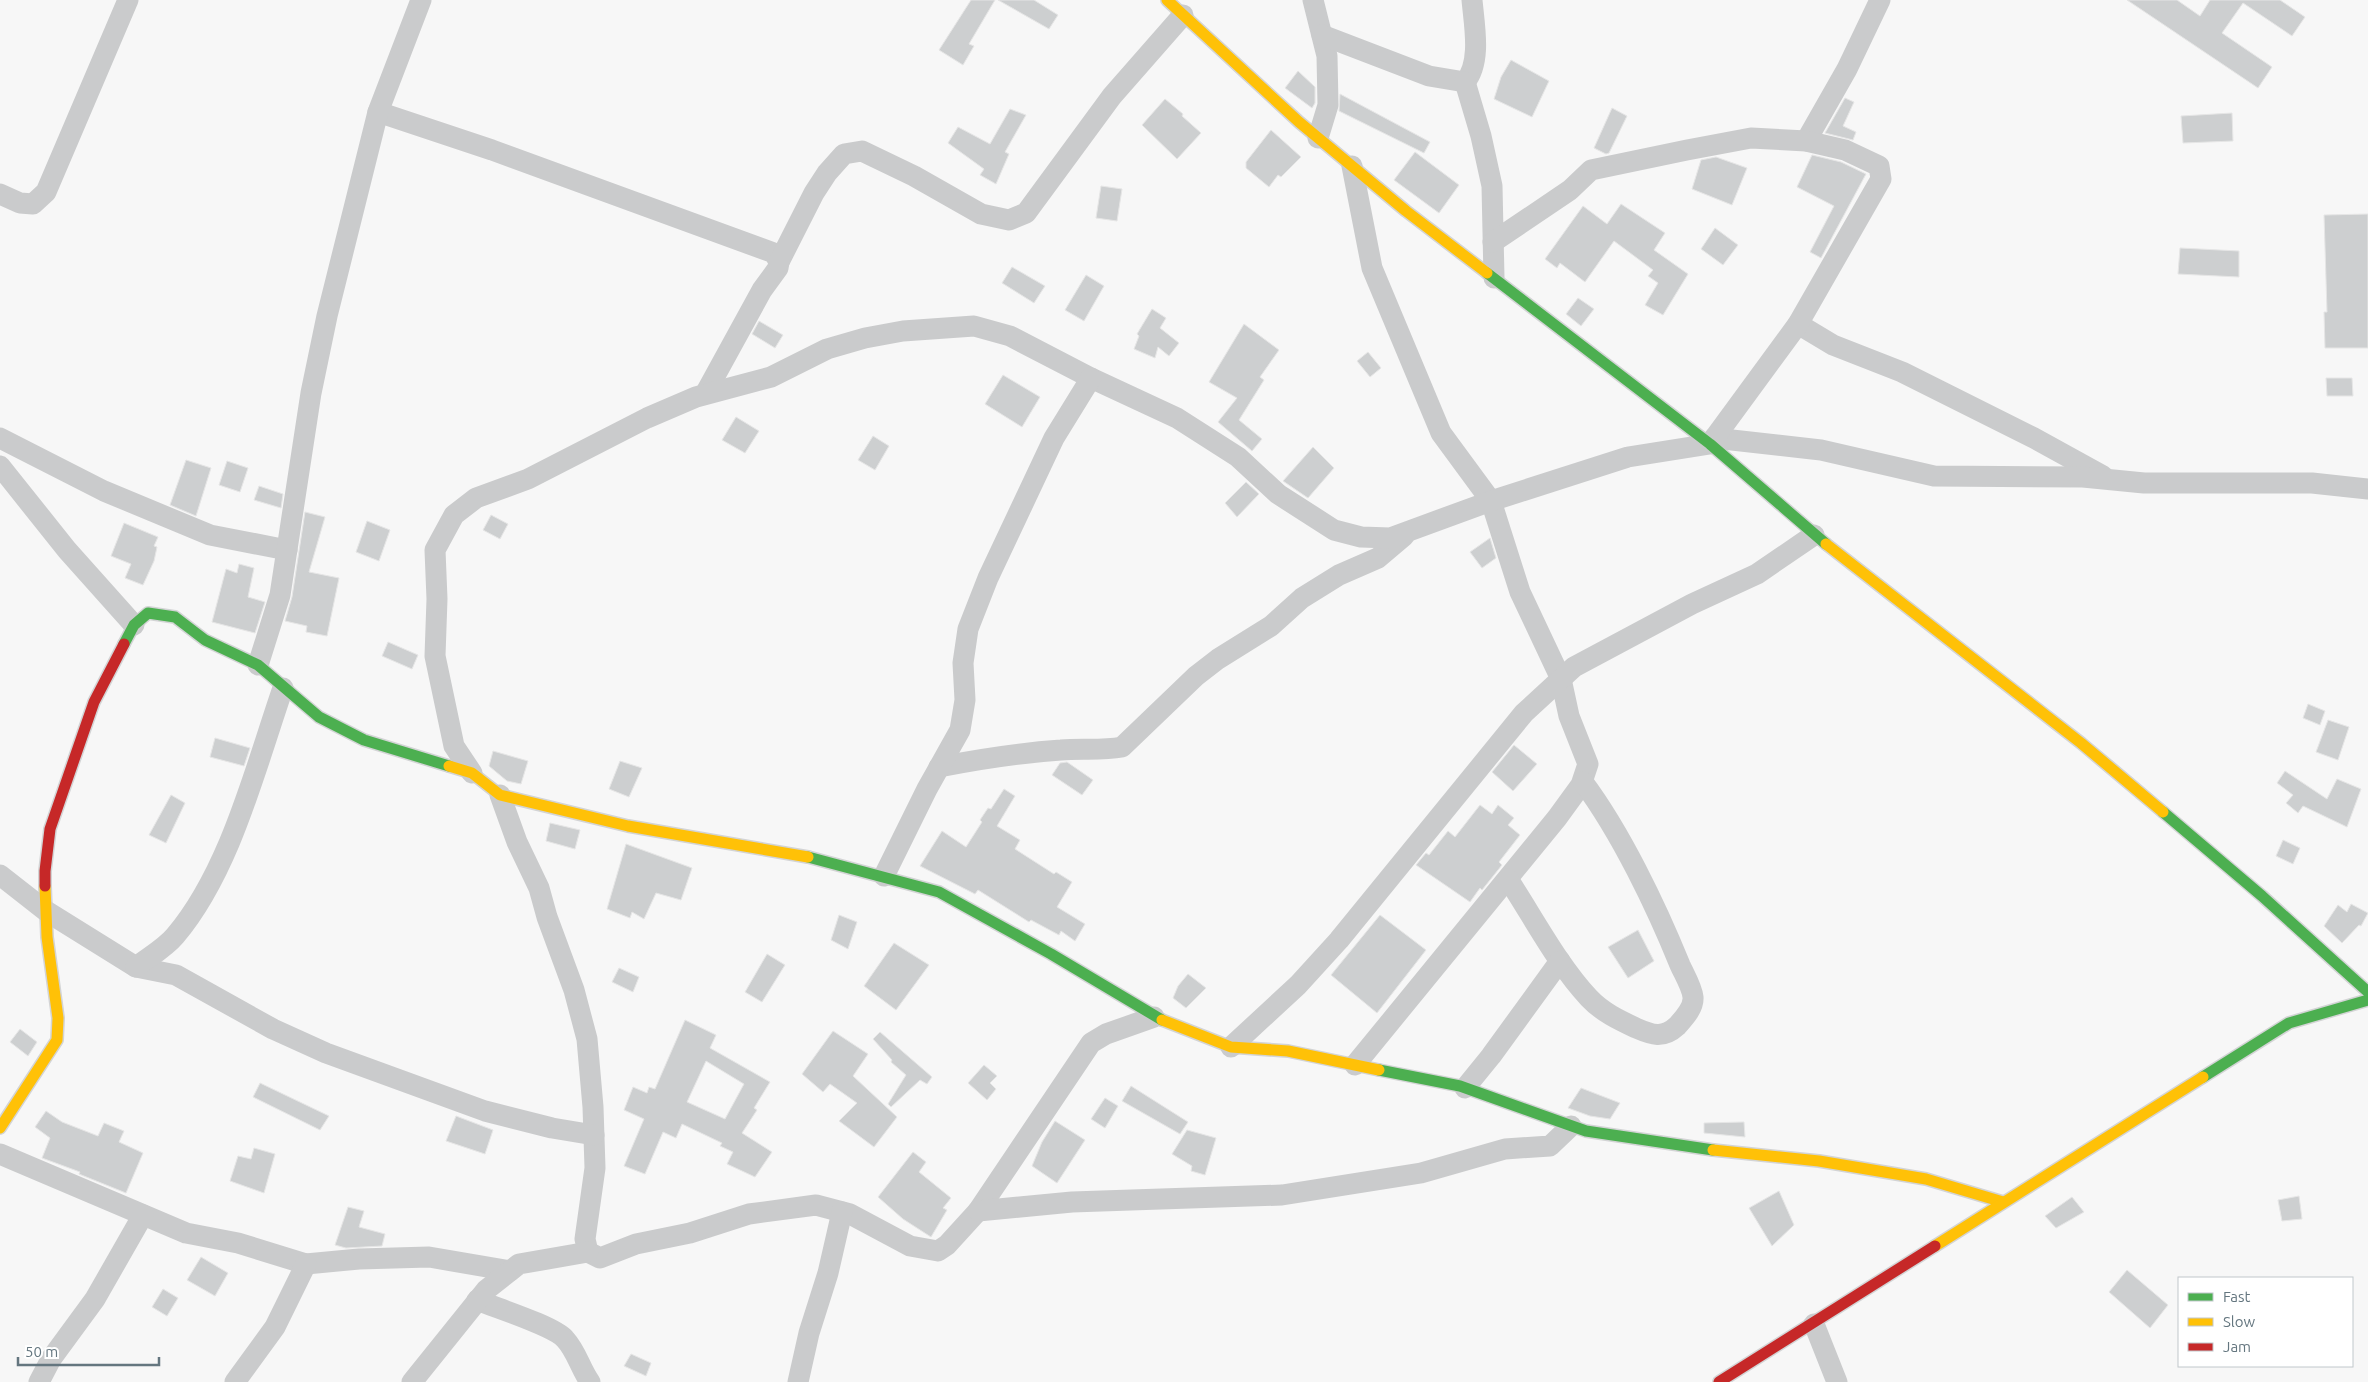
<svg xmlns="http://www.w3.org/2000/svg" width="2368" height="1382" font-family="Ubuntu,sans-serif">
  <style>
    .building { fill: #cdcfd0; stroke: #e6e6e6; fill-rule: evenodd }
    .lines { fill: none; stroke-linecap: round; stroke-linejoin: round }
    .fast-casing { stroke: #d3d4d5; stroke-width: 14 }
    .slow-casing { stroke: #d3d4d5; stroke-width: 14 }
    .jam-casing { stroke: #d3d4d5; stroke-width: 14 }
    .street { stroke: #cacbcc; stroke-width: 21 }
    .fast { stroke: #4caf50; stroke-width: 11 }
    .slow { stroke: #ffc107; stroke-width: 11 }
    .jam { stroke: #c62828; stroke-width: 11 }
  </style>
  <rect width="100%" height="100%" fill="#f7f7f7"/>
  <!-- building -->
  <g class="building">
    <path d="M971,0H995L969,44L974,46L963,65L939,50Z"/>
    <path d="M998,0H1034L1058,15L1049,29Z"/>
    <path d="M2127,0H2177L2200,16L2210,0H2280L2305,17L2292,36L2243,3L2222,33L2272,67L2258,88Z"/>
    <path d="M1511,60L1549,81L1532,117L1494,99L1501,77Z"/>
    <path d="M1298,71L1315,87V103L1312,108L1285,88Z"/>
    <path d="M1340,94L1430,142L1424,153L1339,111Z"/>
    <path d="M1845,98L1854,102L1843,126L1856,132L1853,140L1825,133Z"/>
    <path d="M1165,99L1183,114L1182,116L1201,133L1177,159L1142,125Z"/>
    <path d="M1612,108L1627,116L1609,153L1606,154L1594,148Z"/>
    <path d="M1010,109L1026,115L1005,152L1009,154L996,184L980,175L984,169L948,143L958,127L990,144Z"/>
    <path d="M2232,113L2233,141L2183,143L2181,116Z"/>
    <path d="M1271,130L1301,157L1281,177L1278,175L1269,187L1246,168V162Z"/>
    <path d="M1415,152L1459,185L1439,213L1394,180Z"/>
    <path d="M1812,155L1841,162L1866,174L1821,258L1810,252L1834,206L1797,187Z"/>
    <path d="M1716,157L1747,168L1732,205L1692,189L1701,160Z"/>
    <path d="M1101,186L1122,189L1117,221L1096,218Z"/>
    <path d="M1621,204L1665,233L1654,250L1688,274L1663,315L1645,305L1658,283L1648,276L1653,270L1614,241L1585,282L1560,263L1557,268L1545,259L1583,206L1607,224Z"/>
    <path d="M2368,214V348H2325L2324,312H2327L2324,215Z"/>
    <path d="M1715,228L1738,245L1723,265L1701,249Z"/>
    <path d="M2180,248L2239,251V277L2178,274Z"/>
    <path d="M1012,267L1045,286L1034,303L1002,283Z"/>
    <path d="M1086,275L1104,286L1084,321L1065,310Z"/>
    <path d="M1578,298L1594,309L1581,326L1566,314Z"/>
    <path d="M1152,309L1166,318L1160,328L1179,343L1169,356L1158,347L1155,358L1134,349L1139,336L1137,334Z"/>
    <path d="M759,321L783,335L775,348L752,334Z"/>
    <path d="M1244,324L1279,350L1260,377L1264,380L1239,420L1262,439L1252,451L1218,422L1237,398L1209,382Z"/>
    <path d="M1368,352L1381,368L1370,377L1357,361Z"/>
    <path d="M1003,375L1040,397L1022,427L985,404Z"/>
    <path d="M2326,378H2352L2353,396H2327Z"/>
    <path d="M736,417L759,431L745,453L722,440Z"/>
    <path d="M873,436L889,446L875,470L858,460Z"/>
    <path d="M1313,447L1334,468L1308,498L1283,481Z"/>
    <path d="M186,460L211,468L196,516L170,505Z"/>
    <path d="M227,461L248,468L240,492L219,485Z"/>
    <path d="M1246,482L1259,494L1237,517L1225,503Z"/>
    <path d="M259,486L283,494L281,508L254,500Z"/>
    <path d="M305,512L325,517L309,572L339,578L327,636L306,632L307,626L285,621L292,597Z"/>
    <path d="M491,515L508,524L500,539L483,530Z"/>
    <path d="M367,521L390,530L379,561L356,552Z"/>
    <path d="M124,523L158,537L154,546L157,547L154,561L143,585L125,578L131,564L111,556Z"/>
    <path d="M1490,538L1496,558L1482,568L1470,552Z"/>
    <path d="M239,564L254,568L248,597L265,602L255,633L212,622L226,569L237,573Z"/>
    <path d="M388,642L418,655L412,669L382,656Z"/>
    <path d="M2308,704L2325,711L2320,725L2303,718Z"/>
    <path d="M2328,720L2349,727L2338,760L2316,752Z"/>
    <path d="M215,738L250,748L244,766L210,757Z"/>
    <path d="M1514,745L1537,764L1513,791L1492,772Z"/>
    <path d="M493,751L528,761L521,784L507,781L489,766Z"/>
    <path d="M620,761L642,768L629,797L609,789Z"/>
    <path d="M1067,762L1093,780L1082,795L1052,775L1060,763Z"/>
    <path d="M2285,771L2327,799L2337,779L2361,789L2347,827L2303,806L2298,813L2286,803L2293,795L2277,783Z"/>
    <path d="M1004,789L1015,796L997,826L1020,840L1015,849L1054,874L1056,872L1072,882L1057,907L1085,924L1075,941L1061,931L1059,935L1031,920L1029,922L978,890L975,894L920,866L942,831L966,847L982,822L980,820L988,808L991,809Z"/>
    <path d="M171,795L185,803L166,843L149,835Z"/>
    <path d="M1480,805L1492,814L1498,805L1514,818L1508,825L1520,835L1499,862L1502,865L1482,890L1480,888L1470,902L1416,865L1426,853L1429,855L1448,831L1455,837Z"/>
    <path d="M550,823L580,830L575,849L546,841Z"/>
    <path d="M2283,840L2300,848L2293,864L2276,856Z"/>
    <path d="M626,844L692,868L681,900L656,893L644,919L632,912L630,918L607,909Z"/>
    <path d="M2351,904L2368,913L2361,926L2359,925L2342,943L2324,926L2338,905L2347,912Z"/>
    <path d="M839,915L857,922L848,949L831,940Z"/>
    <path d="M1380,915L1426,950L1377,1013L1331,975Z"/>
    <path d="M1638,930L1654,961L1628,978L1608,947Z"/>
    <path d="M894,943L929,965L896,1010L864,986Z"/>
    <path d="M767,954L785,965L762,1002L745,992Z"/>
    <path d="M619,968L639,977L633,992L612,982Z"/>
    <path d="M1188,974L1206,988L1186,1008L1173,998L1178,986Z"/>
    <path d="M685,1020L716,1035L710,1048L770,1082L754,1108L757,1110L742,1133L772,1152L755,1177L727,1164L733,1152L720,1146L722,1143L682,1124L676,1138L663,1132L645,1174L624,1166L644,1119L624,1110L633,1087L647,1093L649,1087L655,1089ZM706,1061L744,1084L725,1119L687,1102Z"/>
    <path d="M20,1029L37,1042L28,1056L10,1042Z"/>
    <path d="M833,1031L868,1054L853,1076L897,1117L874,1147L839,1121L857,1103L830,1084L823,1092L802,1074Z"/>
    <path d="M880,1032L932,1077L927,1084L920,1080L891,1107L888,1104L906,1075L891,1062L892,1060L873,1039Z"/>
    <path d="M984,1065L997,1076L990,1083L996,1089L987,1100L968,1083Z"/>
    <path d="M260,1083L329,1116L320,1130L253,1097Z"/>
    <path d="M1131,1086L1188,1122L1180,1134L1122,1101Z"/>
    <path d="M1581,1088L1620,1103L1610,1119L1590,1116L1568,1108Z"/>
    <path d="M1105,1098L1118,1106L1105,1128L1091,1119Z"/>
    <path d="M46,1111L62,1122L98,1136L104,1123L124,1131L119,1142L143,1153L126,1193L79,1174L80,1172L42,1158L50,1138L35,1127Z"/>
    <path d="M456,1116L493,1130L485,1154L446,1141Z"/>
    <path d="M1055,1121L1085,1140L1057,1183L1032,1166L1042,1142Z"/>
    <path d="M1744,1122L1745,1137L1704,1133V1123Z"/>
    <path d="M1187,1130L1216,1138L1205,1175L1191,1171L1192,1166L1172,1154Z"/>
    <path d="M254,1148L275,1154L264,1193L230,1181L238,1156L251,1159Z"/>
    <path d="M913,1152L926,1162L919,1172L951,1198L943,1208L947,1210L931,1237L903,1219L878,1197Z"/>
    <path d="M1779,1191L1794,1225L1772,1246L1749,1208Z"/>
    <path d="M2299,1196L2302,1219L2282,1221L2278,1200Z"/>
    <path d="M2072,1197L2084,1212L2056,1228L2045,1216Z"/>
    <path d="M348,1207L364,1211L359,1227L385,1234L382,1246L346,1248L335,1245Z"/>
    <path d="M201,1257L228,1273L215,1296L187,1280Z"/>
    <path d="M2127,1270L2168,1305L2150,1328L2109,1292Z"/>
    <path d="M163,1289L178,1298L167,1316L152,1307Z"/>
    <path d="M631,1354L651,1363L646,1376L624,1366Z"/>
  </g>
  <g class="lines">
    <!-- fast casing -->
    <g class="fast-casing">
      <g id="fast">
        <path d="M1487,273L1710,444L1826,544"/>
        <path d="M124,644L134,625L148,613L175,617L205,640L258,665L319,717L364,740L449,766"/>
        <path d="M2163,812L2262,896L2368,992"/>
        <path d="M808,857L939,892L1051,954L1162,1020"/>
        <path d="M1379,1070L1460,1086L1586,1131L1713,1150"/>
        <path d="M2203,1077L2289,1023L2368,1000"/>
      </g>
    </g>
    <!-- slow casing -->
    <g class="slow-casing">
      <g id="slow">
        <path d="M1167,0L1299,122L1406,211L1487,273"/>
        <path d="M1826,544L2081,743L2163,812"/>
        <path d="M449,766L472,773L500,795L628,826L808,857"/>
        <path d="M1162,1020L1231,1047L1288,1051L1379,1070"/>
        <path d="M0,1128L57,1040L58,1018L47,937L45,886"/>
        <path d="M1713,1150L1819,1161L1926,1179L2003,1202"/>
        <path d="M1935,1246L2203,1077"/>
      </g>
    </g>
    <!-- jam casing -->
    <g class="jam-casing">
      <g id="jam">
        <path d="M45,886V871L50,829L94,702L124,644"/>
        <path d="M1719,1382L1935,1246"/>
      </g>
    </g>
    <!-- street -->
    <g class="street">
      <path d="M1313,0L1327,56L1328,105L1318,138"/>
      <path d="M1322,35L1429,76L1465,82C1482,62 1474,24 1472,0"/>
      <path d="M1465,82L1481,136L1492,186L1494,278"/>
      <path d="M378,112L492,150L774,253L779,262L778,268L762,290L705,394"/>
      <path d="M1806,141L1847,69L1880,0"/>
      <path d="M1352,166L1372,268L1441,433L1491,501L1520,592L1561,679L1569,716L1588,764L1581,785L1557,818L1355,1065"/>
      <path d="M0,194L20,203L33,204L46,192L128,0"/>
      <path d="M779,262L814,193L827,173L844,154L862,151L914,176L981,214L1009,220L1026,213L1112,96L1183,15"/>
      <path d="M1798,324L1833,345L1902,372L2034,438L2103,476"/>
      <path d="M0,438L104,491L210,535L287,550"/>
      <path d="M1714,438L1821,450L1934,476L2083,477L2144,483H2312L2368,489"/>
      <path d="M0,466L67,550L134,625"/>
      <path d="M258,665L280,595L311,393L327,316L378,112L421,0"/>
      <path d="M939,767C980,759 1019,753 1061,750C1081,748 1101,751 1122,747L1196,676L1218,659L1271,626L1302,598L1339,575L1378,558L1404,536"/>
      <path d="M472,773L454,746L435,656L437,599L435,550L454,515L476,498L528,479L647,418L696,397L771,377L827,349L865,338L903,331L974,326L1010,336L1091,378L1177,418L1238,457L1278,494L1334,530L1361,537L1390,538L1491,501L1628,457L1710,444L1798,324L1881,179L1879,166L1845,150L1806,141L1751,138L1687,150L1591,170L1570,190L1493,242"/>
      <path d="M500,795L517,842L539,888L547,917L574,990L587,1039L593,1107L595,1168L585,1239L588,1252L600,1258L636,1244L690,1233L749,1214L816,1205L850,1214L910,1246L938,1251L947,1245L978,1211L1091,1043L1106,1034L1154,1017"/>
      <path d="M0,875L46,911L136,967L176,975L273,1029L326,1053L485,1111L552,1128L594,1135"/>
      <path d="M884,876L927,789L960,730L965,700L963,663L968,629L988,578L1054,438L1091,378"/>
      <path d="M1508,879C1533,917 1558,965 1589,998C1602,1012 1619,1020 1636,1028C1652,1035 1663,1039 1677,1026C1684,1018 1694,1008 1693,997C1692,987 1684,974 1680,965C1656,906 1621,833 1583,782"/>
      <path d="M136,967C149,957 165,948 175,936C230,871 255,769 283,688"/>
      <path d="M1231,1047L1298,985L1339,940L1524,713L1574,667L1692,604L1757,574L1814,535"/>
      <path d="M1465,1088L1491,1056L1560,961"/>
      <path d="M0,1154L186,1233L238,1243L306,1264L359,1259L429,1257L510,1271"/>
      <path d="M978,1211L1072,1202L1282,1195L1421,1173L1505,1149L1550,1146L1571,1126"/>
      <path d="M477,1300C496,1308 554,1326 565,1339C577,1352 580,1368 590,1382"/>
      <path d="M1814,1324L1837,1382"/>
      <path d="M39,1382L51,1359L95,1299L143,1215"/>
      <path d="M235,1382L275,1327L306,1264"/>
      <path d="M412,1382L486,1290L519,1264L588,1252"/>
      <path d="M798,1382L809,1333L828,1273L842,1212"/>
    </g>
    <!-- fast -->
    <use href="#fast" class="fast"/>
    <!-- slow -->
    <use href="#slow" class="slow"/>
    <!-- jam -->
    <use href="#jam" class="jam"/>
  </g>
  <!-- legend -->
  <rect x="2178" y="1277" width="175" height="90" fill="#ffffff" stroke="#c1c8cc"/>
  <rect x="2188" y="1293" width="25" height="8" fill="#4caf50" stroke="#c1c8cc"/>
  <text x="2223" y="1302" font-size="15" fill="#64767f">Fast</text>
  <rect x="2188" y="1318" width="25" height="8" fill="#ffc107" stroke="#c1c8cc"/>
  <text x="2223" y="1327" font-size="15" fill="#64767f">Slow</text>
  <rect x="2188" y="1343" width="25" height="8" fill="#c62828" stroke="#c1c8cc"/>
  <text x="2223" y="1352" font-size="15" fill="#64767f">Jam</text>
  <!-- scale -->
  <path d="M18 1357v8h141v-8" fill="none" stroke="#64767f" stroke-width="2.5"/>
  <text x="25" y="1357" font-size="15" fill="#64767f" stroke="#ffffff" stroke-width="4" paint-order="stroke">50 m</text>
</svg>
